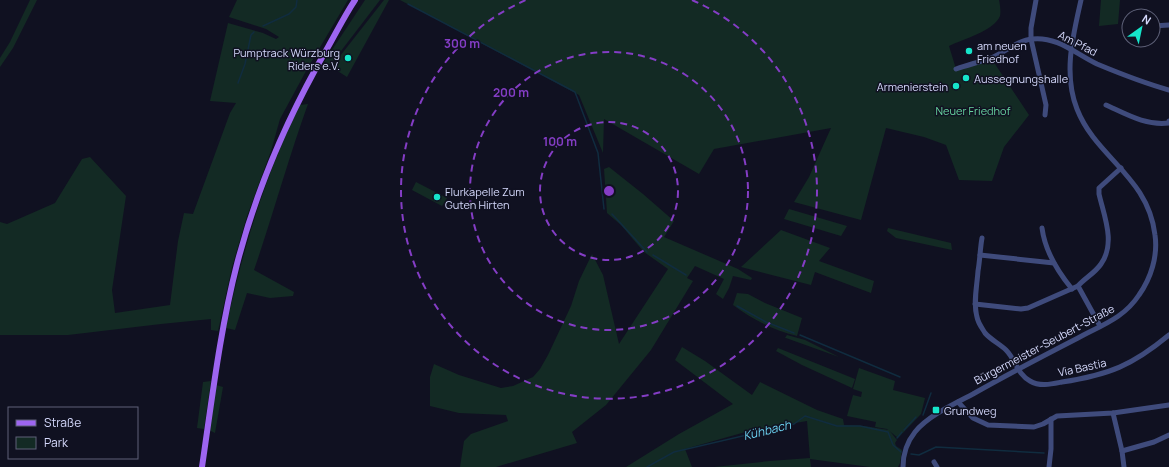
<svg xmlns="http://www.w3.org/2000/svg" width="1169" height="467" font-family="Manrope,sans-serif">
  <style>
    .green { fill: #132a24 }
    .lines { fill: none; stroke-linecap: round; stroke-linejoin: round }
    .stream { stroke: #102c3f; stroke-width: 1.5 }
    .minor { stroke: #3f4b7c; stroke-width: 5 }
    .major { stroke: #9d65f0; stroke-width: 6 }
    .ring { fill: none; stroke: #843dc5; stroke-width: 2; stroke-dasharray: 7 5 }
    .poi-dot { fill: #16e5ca; stroke: #101121; stroke-width: 1.5 }
    .labels { text-anchor: middle; dominant-baseline: central; stroke-width: 3; stroke-linejoin: round; paint-order: stroke }
    .street-label { font-size: 11px; fill: #d4d8fb; stroke: #101121 }
    .poi-label { font-size: 11px; fill: #d4d8fb; stroke: #101121; text-anchor: start }
    .park-label { font-size: 11px; fill: #67d4a0; stroke: #101121 }
    .water-label { font-size: 12px; font-style: italic; fill: #6cd2f1; stroke: #101121 }
    .centre { fill: #843dc5; stroke: #101121; stroke-width: 2 }
    .ring-label { font-size: 12px; text-anchor: middle; font-weight: bold; fill: #843dc5; stroke: #101121; stroke-width: 3; stroke-linejoin: round; paint-order: stroke }
  </style>
  <rect width="100%" height="100%" fill="#101121"/>
  <!-- green -->
  <g class="green">
    <path d="M30,0H37L13,48L0,67V58L10,42Z"/>
    <path d="M237,0H348L306,71L280,119L271,151L247,216L232,267L218,331L211,330V319L161,324L68,335H0V222L7,224L55,203L82,159L90,157L126,196L112,290L115,313L170,305L178,241L184,213L193,214L230,113L236,103L210,101L228,23L263,33L276,39L279,37L266,29L229,17Z"/>
    <path d="M365,0H380L331,64H329L324,62Z"/>
    <path d="M384,0H389L347,77L333,68V65Z"/>
    <path d="M400,0H999C1000,4 1001,12 1000,16C994,31 963,39 949,46L956,69L991,58L1029,115L1004,147L992,181L959,180L946,145L924,137L886,128L861,220L794,202L809,177L831,128L714,149L699,174L604,119L603,153L579,95Z"/>
    <path d="M1101,0H1120L1118,24L1099,26Z"/>
    <path d="M308,104C288,159 273,215 254,270L294,292L293,296L270,298L247,293L235,330L226,328C242,252 265,175 300,105Z"/>
    <path d="M609,167L643,194L674,221L664,237L738,269L752,278L751,280L733,276L729,288L723,299L716,294L724,279L695,266L687,278L693,281L651,350L606,405L572,432L577,443L496,467H460L464,441L471,434L508,421L506,415L459,413L430,406V377L434,364L459,375L501,388L513,386L533,377L540,369L548,355L571,306L579,281L592,254L603,275L619,344L668,269L644,252L621,225L607,213L604,169Z"/>
    <path d="M416,182L447,198L442,206L412,190Z"/>
    <path d="M789,209L847,226L841,236L784,219Z"/>
    <path d="M888,228L951,243L952,250L896,238L887,231Z"/>
    <path d="M781,230L830,248L819,261L874,281L871,293L815,272L811,285L741,267Z"/>
    <path d="M737,293L748,294L765,303L802,318L797,336C773,330 752,319 733,305Z"/>
    <path d="M787,335L805,340L839,357L786,338H785Z"/>
    <path d="M682,347L705,361L752,395L760,382L817,410L843,419L844,425L864,426L889,430L897,440L895,443L896,446L902,450L900,463L898,467H870L810,459L811,467H714L770,461L810,458L807,421L749,431L685,449L692,467H626L679,434L733,404L675,360Z"/>
    <path d="M778,348L855,379L852,388L802,365L776,351Z"/>
    <path d="M859,368L895,381L893,390L925,398L921,414L898,438L887,429L875,427L876,422L847,416L853,395L861,397L862,392L853,389Z"/>
    <path d="M211,381L204,429L197,428L203,382Z"/>
    <path d="M216,385L223,387L215,433L209,430Z"/>
  </g>
  <g class="lines">
    <!-- stream -->
    <g class="stream">
      <path d="M408,4L575,92L598,153L604,209"/>
      <path d="M263,26L289,14L296,7L297,0"/>
      <path d="M238,83L245,64L251,35L254,32"/>
      <path d="M612,214L647,252"/>
      <path d="M653,255L686,275"/>
      <path d="M737,306L766,322L794,333"/>
      <path d="M800,335L900,377"/>
      <path d="M923,415L931,393"/>
      <path d="M904,430L916,417"/>
      <path d="M897,438L902,432"/>
      <path d="M911,454L919,455L936,447L1044,453"/>
      <path d="M647,467L674,452L794,424L805,416L837,426H860L888,432L893,445L901,452"/>
    </g>
    <!-- minor -->
    <g class="minor">
      <path d="M1036,0L1031,28V39L1046,105L1045,115"/>
      <path d="M1153,26L1169,25"/>
      <path d="M956,69C967,65 980,62 991,58C1004,53 1018,40 1032,39C1057,36 1076,54 1097,64C1121,74 1144,83 1169,90"/>
      <path d="M1106,105C1126,114 1146,126 1169,123V121"/>
      <path d="M1042,228C1045,251 1058,272 1072,289"/>
      <path d="M982,238C980,249 980,260 978,271C977,286 973,303 977,317C978,323 982,328 985,333C991,340 1000,344 1006,350C1016,360 1017,374 1030,381C1040,387 1052,384 1062,382C1109,375 1133,365 1169,335"/>
      <path d="M980,255L1054,263"/>
      <path d="M1078,286L1100,326"/>
      <path d="M975,304L1021,309L1028,308L1078,286C1085,278 1095,273 1101,264C1116,243 1104,216 1099,194V188L1121,168"/>
      <path d="M958,402L973,418L988,425L1034,427L1043,424L1057,416L1113,413L1169,405"/>
      <path d="M1113,413L1122,451L1124,467"/>
      <path d="M1122,451L1154,442L1169,435"/>
      <path d="M934,462L937,467"/>
      <path d="M903,467C903,454 907,442 915,432C928,416 954,404 973,394C1008,374 1043,356 1078,338C1102,325 1124,318 1139,295C1151,278 1158,256 1155,235C1148,176 1096,158 1077,109C1063,73 1073,36 1081,0"/>
      <path d="M1049,467L1051,449V419"/>
    </g>
    <!-- major -->
    <path class="major" d="M202,467C212,399 220,330 237,264C257,187 288,116 328,47C337,31 345,15 355,0"/>
  </g>
  <!-- distance rings -->
  <g class="ring">
    <circle cx="609" cy="191" r="69"/>
    <circle cx="609" cy="191" r="139"/>
    <path d="M692 0A208 208 0 1 1 526 0"/>
  </g>
  <!-- markers -->
  <g class="poi-dot">
    <circle cx="969" cy="51" r="4"/>
    <circle cx="348" cy="58" r="4"/>
    <circle cx="966" cy="78" r="4"/>
    <circle cx="956" cy="86" r="4"/>
    <circle cx="437" cy="197" r="4"/>
    <rect x="932" y="406" width="8" height="8" rx="2"/>
  </g>
  <g class="labels">
    <!-- street labels -->
    <g class="street-label">
      <text transform="translate(1078 43) rotate(27)">Am Pfad</text>
      <text transform="translate(1044 344) rotate(-28)">Bürgermeister-Seubert-Straße</text>
      <text transform="translate(1082 367) rotate(-12)">Via Bastia</text>
    </g>
    <!-- poi labels -->
    <g class="poi-label">
      <text x="977" y="45">am neuen<tspan x="977" dy="13">Friedhof</tspan></text>
      <text x="340" y="52" text-anchor="end">Pumptrack Würzburg<tspan x="340" dy="13">Riders e.V.</tspan></text>
      <text x="974" y="78">Aussegnungshalle</text>
      <text x="948" y="86" text-anchor="end">Armenierstein</text>
      <text x="445" y="191">Flurkapelle Zum<tspan x="445" dy="13">Guten Hirten</tspan></text>
      <text x="944" y="410">Grundweg</text>
    </g>
    <!-- park labels -->
    <g class="park-label">
      <text x="973" y="110">Neuer Friedhof</text>
    </g>
    <!-- water labels -->
    <g class="water-label">
      <text transform="translate(767 430) rotate(-14)">Kühbach</text>
    </g>
  </g>
  <circle cx="609" cy="191" r="6" class="centre"/>
  <g class="ring-label">
    <text x="462" y="48">300 m</text>
    <text x="511" y="97">200 m</text>
    <text x="560" y="146">100 m</text>
  </g>
  <!-- legend -->
  <rect x="8" y="407" width="130" height="52" fill="#101121" stroke="#5e6178"/>
  <rect x="16" y="420" width="20" height="6" fill="#9d65f0" stroke="#5e6178"/>
  <text x="44" y="427" font-size="12" fill="#d4d8fb">Straße</text>
  <rect x="16" y="437" width="20" height="12" fill="#132a24" stroke="#5e6178"/>
  <text x="44" y="447" font-size="12" fill="#d4d8fb">Park</text>
  <!-- north arrow -->
  <g transform="translate(1141 28) rotate(33)"><circle r="19" fill="#101121" stroke="#5e6178"/>
  <path d="M0-3L7 15L0 10L-7 15Z" fill="#16e5ca"/>
  <text y="-6" font-size="11" font-weight="bold" text-anchor="middle" fill="#d4d8fb">N</text>
  </g>
</svg>
